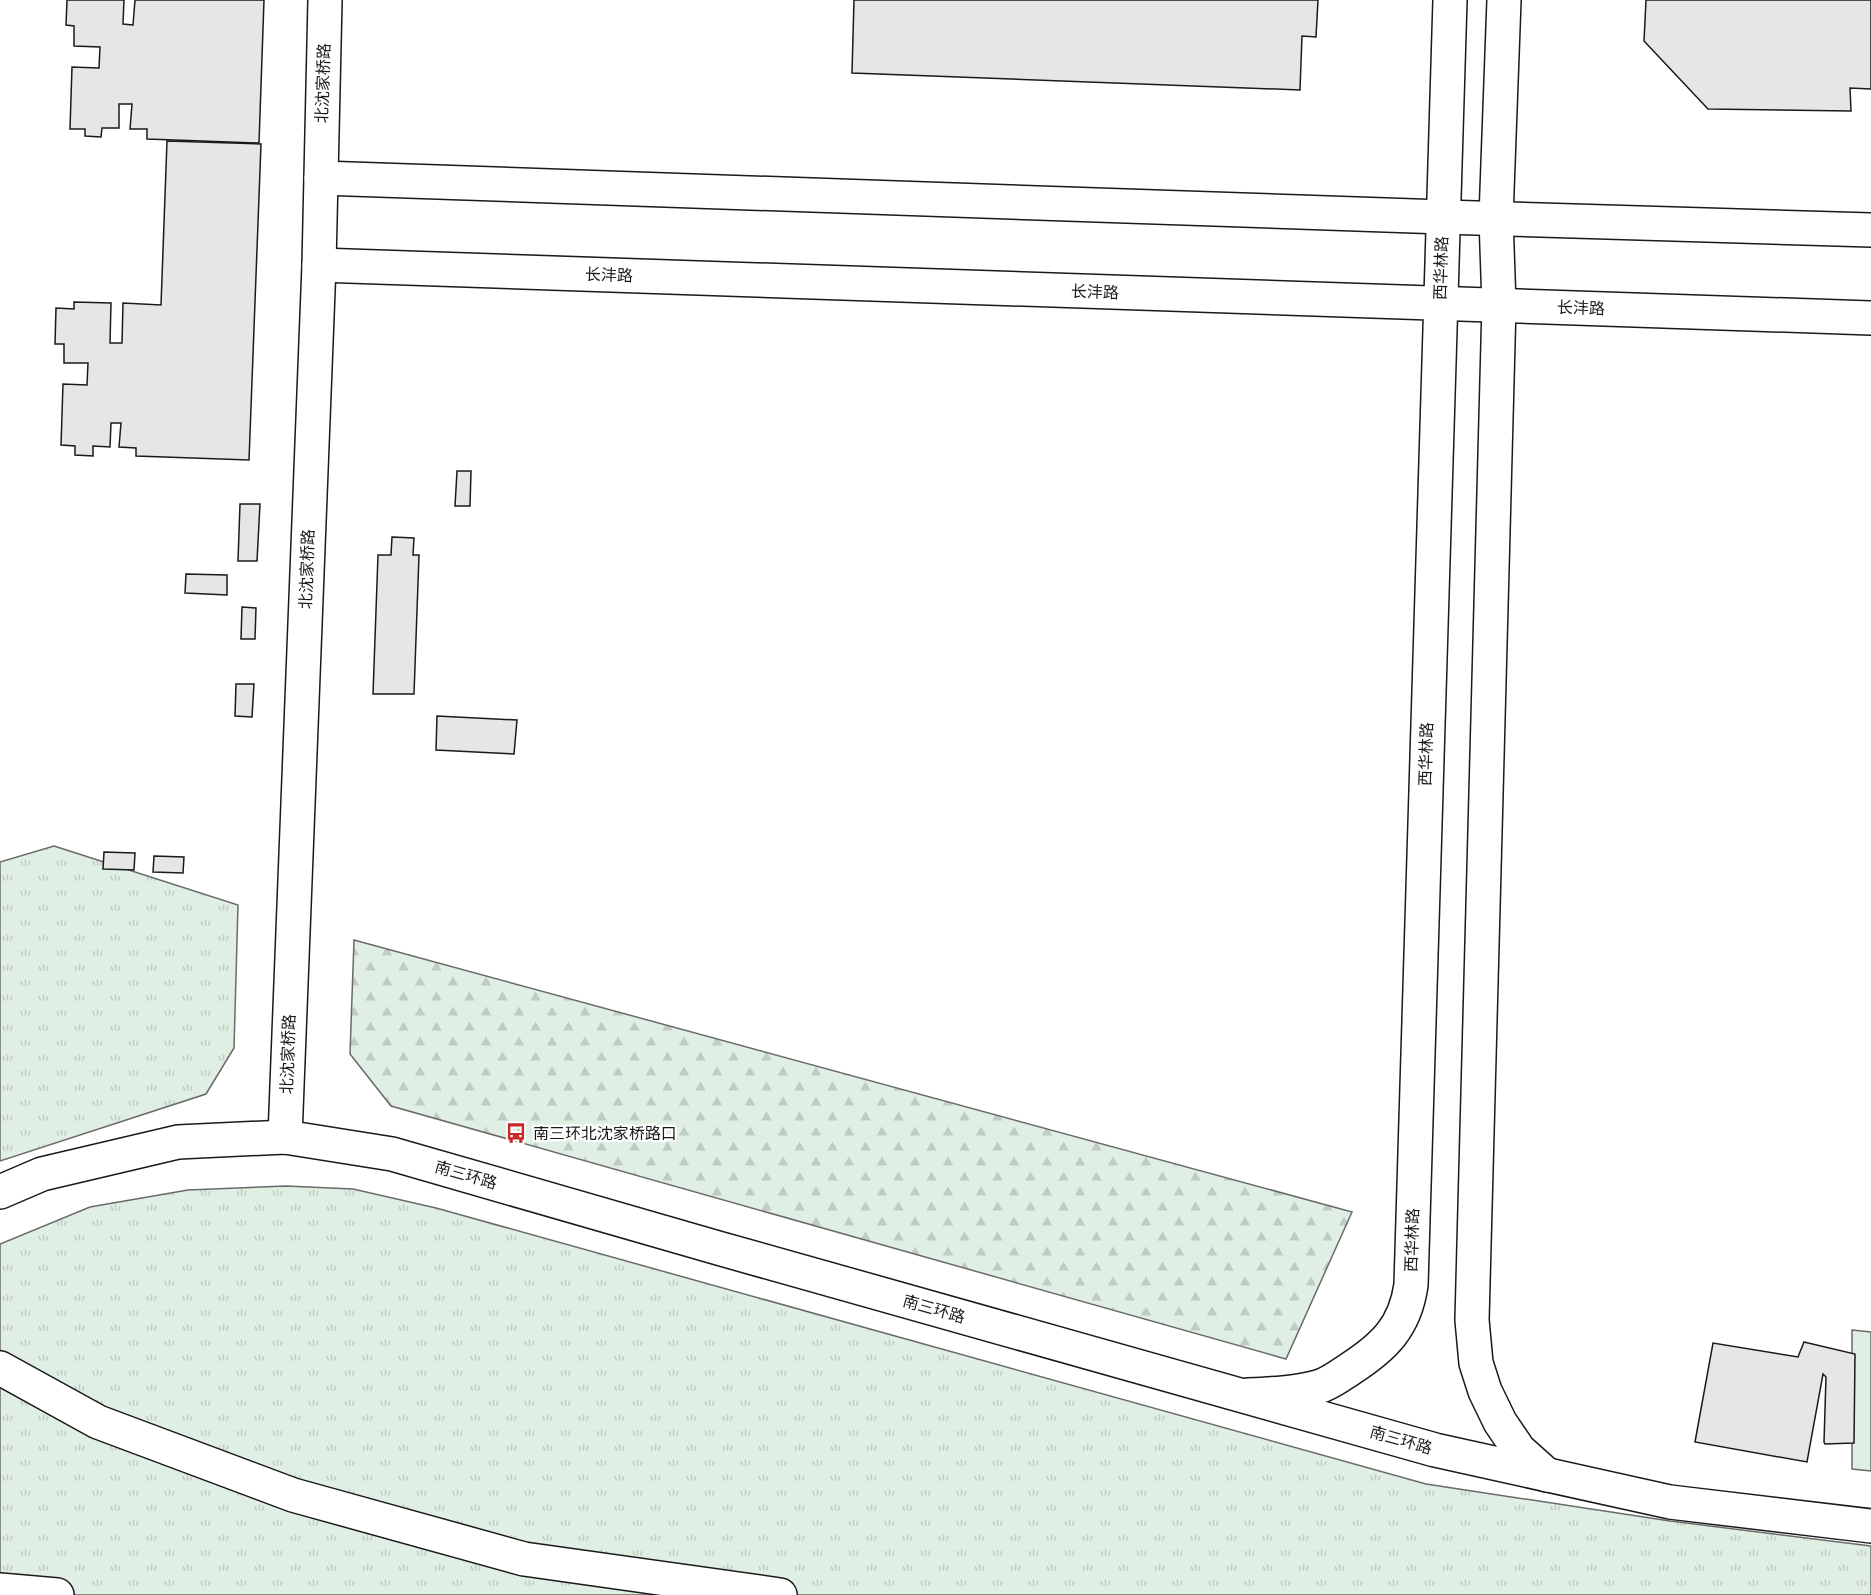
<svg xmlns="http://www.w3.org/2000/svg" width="1871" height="1595" font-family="'Crimson Pro','Noto Sans SC',serif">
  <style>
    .grass { fill: url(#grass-tufts); stroke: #6a6a6a; stroke-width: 1.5 }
    .forest { fill: url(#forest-firs); stroke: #6a6a6a; stroke-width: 1.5 }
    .green { fill: #e0efe3; stroke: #6a6a6a; stroke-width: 1.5 }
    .building { fill: #e6e6e6; stroke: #1a1a1a; stroke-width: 1.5 }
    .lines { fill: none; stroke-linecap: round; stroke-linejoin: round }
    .secondary-casing { stroke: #1a1a1a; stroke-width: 36 }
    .highway-casing { stroke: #1a1a1a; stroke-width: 36 }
    .secondary { stroke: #fff; stroke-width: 33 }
    .highway { stroke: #fff; stroke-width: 33 }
    .labels { text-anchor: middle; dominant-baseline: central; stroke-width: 4.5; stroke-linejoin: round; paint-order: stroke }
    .street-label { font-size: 16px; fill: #1a1a1a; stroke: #fff }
    .poi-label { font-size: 16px; fill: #1a1a1a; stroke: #fff; text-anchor: start }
  </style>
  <defs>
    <pattern id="grass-tufts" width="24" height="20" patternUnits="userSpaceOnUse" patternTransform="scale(1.5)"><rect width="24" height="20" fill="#e0efe3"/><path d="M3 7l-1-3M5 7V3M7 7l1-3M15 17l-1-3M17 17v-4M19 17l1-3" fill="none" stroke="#c0ccc2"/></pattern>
    <pattern id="forest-firs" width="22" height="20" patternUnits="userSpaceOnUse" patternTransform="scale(1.5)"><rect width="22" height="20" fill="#e0efe3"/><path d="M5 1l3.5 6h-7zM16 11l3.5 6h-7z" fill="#c0ccc2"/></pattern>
  </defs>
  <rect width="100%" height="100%" fill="#fff"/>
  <!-- grass -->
  <g class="grass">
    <path d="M54,846L238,905L234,1048L206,1094L0,1161V862Z"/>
    <path d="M286,1186L353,1189L436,1208L1426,1484L1670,1521L1871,1546V1595H0V1244L90,1207L188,1190Z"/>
  </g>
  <!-- forest -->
  <path class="forest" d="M354,940L1352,1212L1286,1359L391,1106L350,1054Z"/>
  <!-- green -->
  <path class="green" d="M1852,1330L1871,1332V1471L1852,1469Z"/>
  <!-- building -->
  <g class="building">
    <path d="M67,0H124L123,24L133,25L135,0H264L259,143L147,139V129H130L132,104H119V128H102L101,137L85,136V129H70L72,67L99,68L100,47L74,46V26L66,25Z"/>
    <path d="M854,0H1318L1316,37L1302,36L1300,90L852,73Z"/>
    <path d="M1646,0H1871V89L1850,88L1851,111L1708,109L1644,41Z"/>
    <path d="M167,141L261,144L249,460L136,456V448L119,447L121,423H111L110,447L93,446V456L75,455V446L61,445L63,384L87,385L88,363H64V344H55L56,308L74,309V302L111,303L110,343H122L123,303L161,305Z"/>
    <path d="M457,471H471L470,506H455Z"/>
    <path d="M240,504H260L257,561H238Z"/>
    <path d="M392,537L414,538L413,555H419L414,694H373L378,555H391Z"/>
    <path d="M186,574L227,575V595L185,593Z"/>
    <path d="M242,607L256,608L255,639H241Z"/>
    <path d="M236,684H254L252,717L235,716Z"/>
    <path d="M437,716L517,720L514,754L436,750Z"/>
    <path d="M104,852L135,853L134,870L103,869Z"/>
    <path d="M154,856L184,857L183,873L153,872Z"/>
    <path d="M1804,1342L1855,1354L1854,1443L1825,1444L1824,1442L1826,1377L1823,1374L1807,1462L1695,1442L1713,1343L1798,1357Z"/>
  </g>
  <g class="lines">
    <!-- secondary casing -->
    <g class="secondary-casing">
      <g id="secondary">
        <path d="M1504,0L1496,218L1499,305L1472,1320L1476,1363L1485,1391L1500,1422L1519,1450L1547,1475"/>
        <path d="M321,178L1443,217L1871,230"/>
        <path d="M319,265L1871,318"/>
        <path d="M285,1137L319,265L325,0"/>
        <path d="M1248,1395C1272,1394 1295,1393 1318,1387C1329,1384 1341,1375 1350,1369C1384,1347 1405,1327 1411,1285L1450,0"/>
      </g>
    </g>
    <!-- highway casing -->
    <g class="highway-casing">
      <g id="highway">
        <path d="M0,1192L42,1174L178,1142L285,1137L392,1154L718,1248L1435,1450L1670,1502L1871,1526"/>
        <path d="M0,1368L98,1422L293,1495L524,1559L780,1595"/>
        <path d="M0,1590L57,1595"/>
      </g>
    </g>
    <!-- secondary -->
    <use href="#secondary" class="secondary"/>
    <!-- highway -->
    <use href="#highway" class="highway"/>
  </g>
  <!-- icons -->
  <defs>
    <g id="bus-bare" transform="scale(1.62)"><path d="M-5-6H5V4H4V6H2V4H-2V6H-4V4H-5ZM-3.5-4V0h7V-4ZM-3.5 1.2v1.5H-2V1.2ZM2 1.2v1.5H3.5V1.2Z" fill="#c62828" stroke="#fff" stroke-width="2.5" paint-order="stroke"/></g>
  </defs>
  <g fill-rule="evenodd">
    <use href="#bus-bare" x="516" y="1133"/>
  </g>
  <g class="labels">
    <!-- street labels -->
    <g class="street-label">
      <text transform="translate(323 83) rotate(-88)">北沈家桥路</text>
      <text transform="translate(1441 268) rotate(-88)">西华林路</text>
      <text transform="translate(609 275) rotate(2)">长沣路</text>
      <text transform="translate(1095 292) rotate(2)">长沣路</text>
      <text transform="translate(1581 308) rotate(2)">长沣路</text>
      <text transform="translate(307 569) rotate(-88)">北沈家桥路</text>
      <text transform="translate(1426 754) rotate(-88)">西华林路</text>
      <text transform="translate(288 1054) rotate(-88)">北沈家桥路</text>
      <text transform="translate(466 1175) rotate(16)">南三环路</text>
      <text transform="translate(1412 1240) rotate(-88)">西华林路</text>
      <text transform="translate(934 1309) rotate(16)">南三环路</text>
      <text transform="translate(1401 1440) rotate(16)">南三环路</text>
    </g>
    <!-- poi labels -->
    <g class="poi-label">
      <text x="533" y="1133">南三环北沈家桥路口</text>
    </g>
  </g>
</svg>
